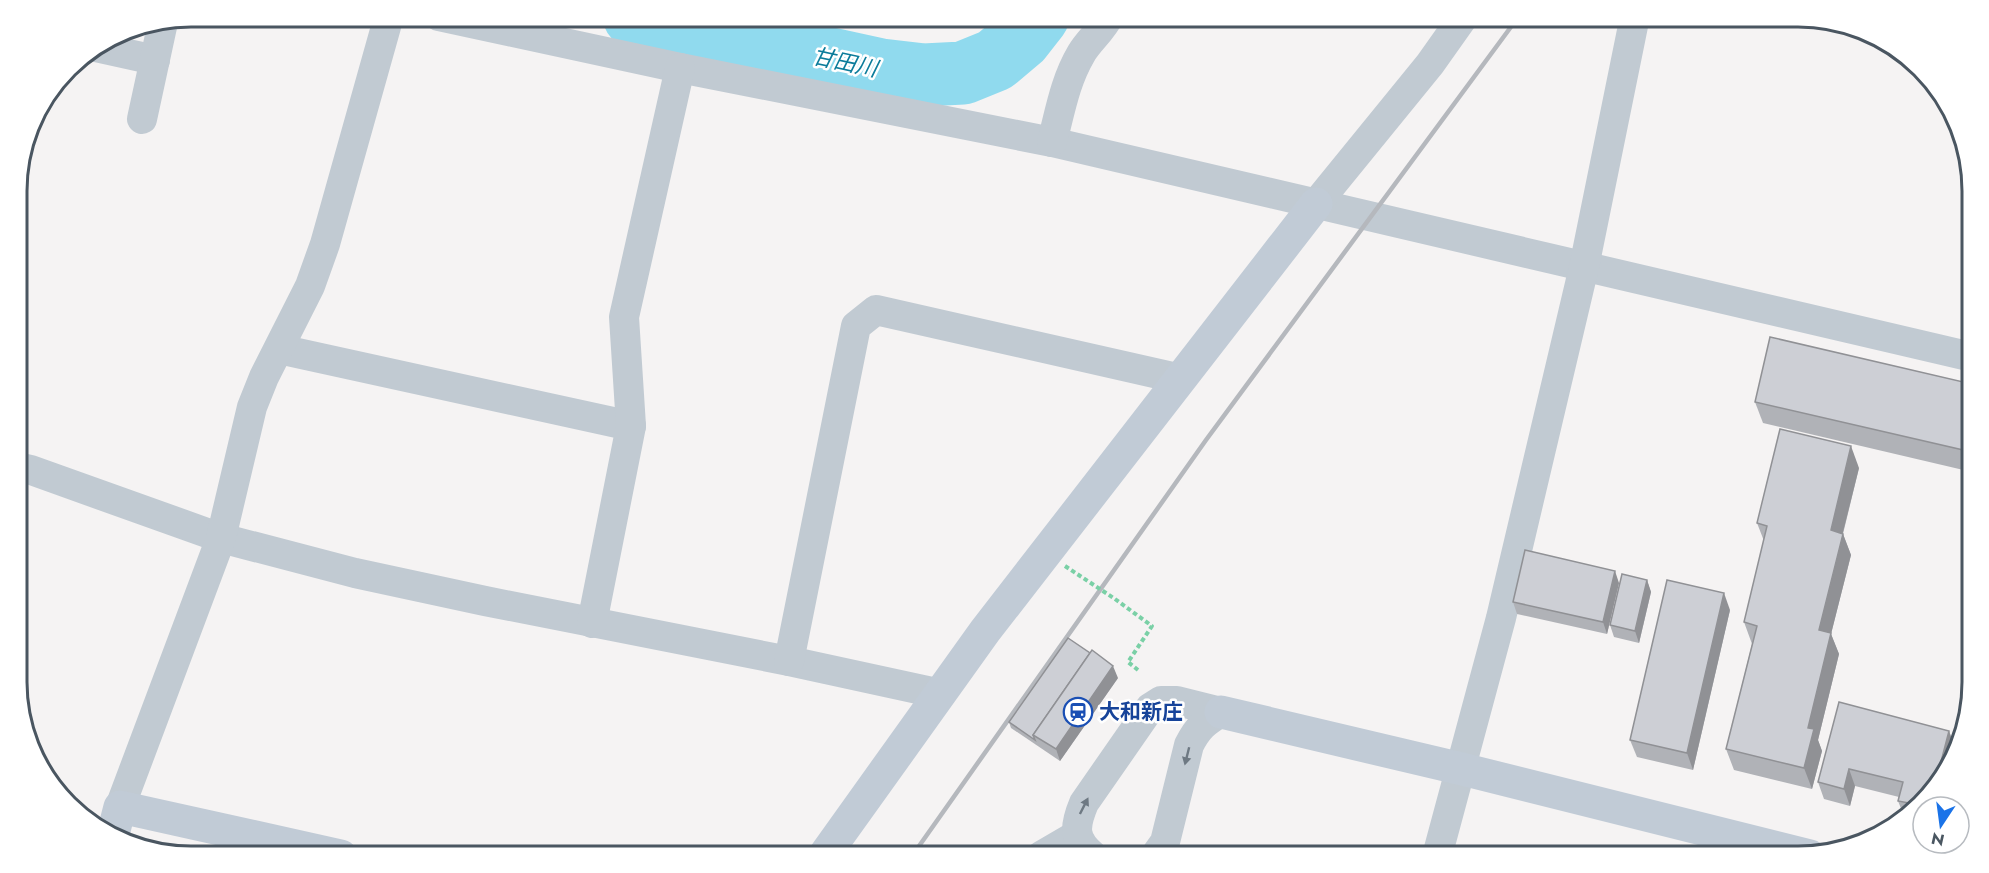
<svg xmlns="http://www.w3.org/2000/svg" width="1989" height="873" font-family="Jost,'Noto Sans JP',sans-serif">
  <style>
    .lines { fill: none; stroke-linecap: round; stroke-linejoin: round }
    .river { stroke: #90daee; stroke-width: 63 }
    .path { stroke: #7ad0a6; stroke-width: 4; stroke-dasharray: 4.5 3; stroke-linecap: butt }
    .street { stroke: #c1cad2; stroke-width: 30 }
    .secondary { stroke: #c1cbd6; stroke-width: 33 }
    .rail { stroke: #b5b8bd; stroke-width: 4.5 }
    .path-bridge { stroke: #7ad0a6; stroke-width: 4; stroke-dasharray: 4.5 3; stroke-linecap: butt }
    .wall { fill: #b0b2b7 }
    .shaded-wall { fill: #909195 }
    .building { fill: #cdcfd5; stroke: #909195; stroke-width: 1.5 }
    .oneway { fill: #6e7983 }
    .labels { text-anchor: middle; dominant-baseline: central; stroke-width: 5; stroke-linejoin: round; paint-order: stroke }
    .transit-label { font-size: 21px; font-weight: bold; fill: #164399; stroke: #fff; text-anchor: start }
    .water-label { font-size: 22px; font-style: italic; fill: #0c7c9b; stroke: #fff }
    .rim { fill: none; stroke: #4a5661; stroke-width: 3 }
  </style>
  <rect width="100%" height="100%" fill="#f5f3f3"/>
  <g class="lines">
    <!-- river -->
    <path class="river" d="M634,16L881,70L924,75L963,73L995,60L1020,39L1038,16"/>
    <!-- path -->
    <path class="path" d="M1115,599L1152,626L1128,662L1138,670"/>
    <!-- street -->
    <g class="street">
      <path d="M439,16L680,68L1052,142L1972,357"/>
      <path d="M96,47L155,60"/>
      <path d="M142,119L163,22"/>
      <path d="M1052,142C1060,112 1065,81 1081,54C1089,40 1102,31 1109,16"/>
      <path d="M1316,204L1430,64L1464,16"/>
      <path d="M279,349L631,426"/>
      <path d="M18,467L31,470L221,538L355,573L485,601L789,661L941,694"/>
      <path d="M592,623L631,426L624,317L680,68"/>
      <path d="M789,661L856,326L876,310L1181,379"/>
      <path d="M120,807L221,538L252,407L264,377L310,286L325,244L389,16"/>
      <path d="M1041,856L1077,835"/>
      <path d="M1093,856C1073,839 1074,827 1084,803L1150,708L1161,701H1177L1221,712"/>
      <path d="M1155,856L1165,842L1189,745C1198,727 1205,722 1221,712"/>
      <path d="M1437,856L1501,618L1584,267L1635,16"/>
    </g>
    <!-- secondary -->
    <g class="secondary">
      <path d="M1221,712L1462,769L1810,856"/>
      <path d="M113,834L120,807L341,856"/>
      <path d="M824,856L985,631L1316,204"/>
    </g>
    <!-- rail -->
    <path class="rail" d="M912,856L1206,440L1519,16"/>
    <!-- path-bridge -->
    <path class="path-bridge" d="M1065,566L1115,599"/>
  </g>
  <!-- wall -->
  <g class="wall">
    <path d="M1972,384V472L1763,423L1755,402Z"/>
    <path d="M1859,468L1843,534L1851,555L1831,634L1839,654L1818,740L1822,751L1812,789L1734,770L1726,749L1752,644L1744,622L1764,541L1757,523Z"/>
    <path d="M1647,580L1651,592L1639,643L1614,637L1610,625Z"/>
    <path d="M1619,583L1607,634L1517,614L1513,602Z"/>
    <path d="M1730,610L1693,770L1637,757L1630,740Z"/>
    <path d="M1118,678L1060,761L1011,728L1009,722Z"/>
    <path d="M1972,683L1959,749L1957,751L1955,745Z"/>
    <path d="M1839,702L1949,731L1955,748L1952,757L1904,816L1898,801L1899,797L1855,786L1850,806L1824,799L1818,782Z"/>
  </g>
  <!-- shaded-wall -->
  <g class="shaded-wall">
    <path d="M1851,446L1859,468L1838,552L1831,530Z"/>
    <path d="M1843,534L1851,555L1831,634L1839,654L1818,740L1822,751L1812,789L1804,768L1808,728L1819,630Z"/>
    <path d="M1615,571L1619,583L1607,634L1603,622Z"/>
    <path d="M1647,580L1651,592L1639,643L1635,631Z"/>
    <path d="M1724,593L1730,610L1693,770L1687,753Z"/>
    <path d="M1113,666L1118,678L1060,761L1056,749Z"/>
    <path d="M1949,731L1955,748L1952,757L1937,777Z"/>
    <path d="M1849,769L1855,786L1850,806L1844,789Z"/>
  </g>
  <!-- building -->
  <g class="building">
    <path d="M1770,337L1972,384V452L1755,402Z"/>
    <path d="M1780,429L1851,446L1831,530L1843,534L1819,630L1831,633L1808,728L1814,729L1804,768L1726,749L1757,626L1744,622L1767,526L1757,523Z"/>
    <path d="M1525,550L1615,571L1603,622L1513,602Z"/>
    <path d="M1622,574L1647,580L1635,631L1610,625Z"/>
    <path d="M1667,580L1724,593L1687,753L1630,740Z"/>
    <path d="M1068,638L1090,653L1033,735L1035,740L1009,722Z"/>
    <path d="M1092,650L1113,666L1056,749L1033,735Z"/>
    <path d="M1972,675V683L1960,746L1955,745Z"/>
    <path d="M1839,702L1949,731L1937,777L1914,804L1898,801L1903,782L1849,769L1844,789L1818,782Z"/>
  </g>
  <!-- one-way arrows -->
  <defs><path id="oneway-solid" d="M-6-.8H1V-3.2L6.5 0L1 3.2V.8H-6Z" transform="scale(1.5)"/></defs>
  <g class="oneway">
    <use href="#oneway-solid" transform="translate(1187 756) rotate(104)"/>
    <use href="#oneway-solid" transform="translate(1084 806) rotate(-63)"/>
  </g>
  <!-- icons -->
  <defs>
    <g id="station-ring" transform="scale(1.5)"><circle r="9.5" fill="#fff" stroke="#1a4fb4" stroke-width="1.5"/><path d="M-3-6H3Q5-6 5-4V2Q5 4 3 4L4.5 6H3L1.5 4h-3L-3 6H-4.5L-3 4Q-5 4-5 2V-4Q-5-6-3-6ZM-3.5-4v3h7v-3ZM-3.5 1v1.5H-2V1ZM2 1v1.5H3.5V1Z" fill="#1a4fb4"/></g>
  </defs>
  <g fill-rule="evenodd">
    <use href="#station-ring" x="1078" y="712"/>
  </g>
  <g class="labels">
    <!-- transit labels -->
    <g class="transit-label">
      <text x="1099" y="712">大和新庄</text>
    </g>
    <!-- water labels -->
    <g class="water-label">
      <text transform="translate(845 62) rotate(12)">甘田川</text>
    </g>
  </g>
  <!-- crop -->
  <path d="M0 0H1989V873H0ZM191 27H1798A164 164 0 0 1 1962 191V682A164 164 0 0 1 1798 846H191A164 164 0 0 1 27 682V191A164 164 0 0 1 191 27Z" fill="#fff" fill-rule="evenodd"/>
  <path class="rim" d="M191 27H1798A164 164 0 0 1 1962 191V682A164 164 0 0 1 1798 846H191A164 164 0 0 1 27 682V191A164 164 0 0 1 191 27Z"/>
  <!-- north arrow -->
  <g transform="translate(1941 825) rotate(193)"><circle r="28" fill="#ffffff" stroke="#b7bbc0" stroke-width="1.5"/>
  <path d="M0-4.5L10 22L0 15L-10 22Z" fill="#1a73e8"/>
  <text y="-9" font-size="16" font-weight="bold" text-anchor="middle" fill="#4a5661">N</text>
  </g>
</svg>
